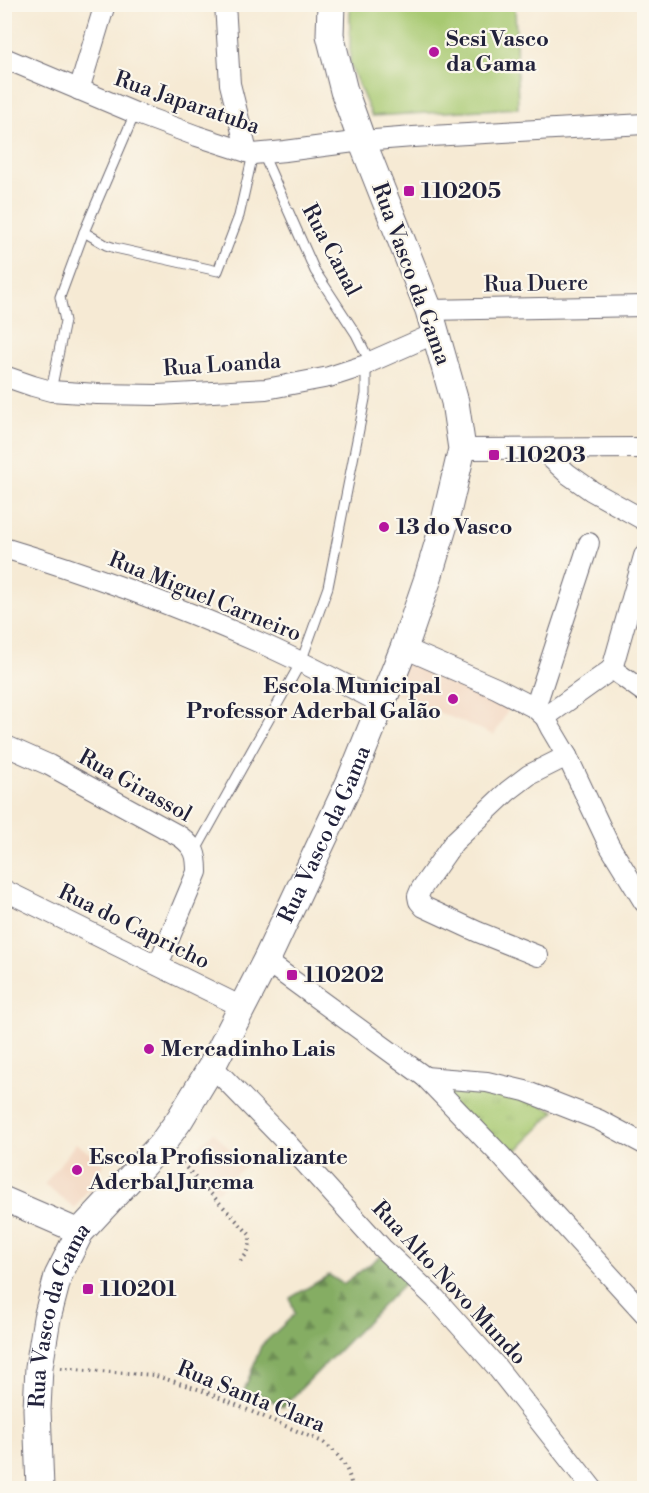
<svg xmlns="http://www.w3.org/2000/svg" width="649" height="1493" font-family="'Libre Bodoni',serif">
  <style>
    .built { fill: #f2d4be }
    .grass { fill: url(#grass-tufts); stroke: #647656; stroke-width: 1.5 }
    .forest { fill: url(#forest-firs); stroke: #54684f; stroke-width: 1.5 }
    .garden { fill: #a7c971; stroke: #647656; stroke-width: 1.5 }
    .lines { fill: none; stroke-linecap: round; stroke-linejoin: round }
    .service-casing { stroke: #6c6871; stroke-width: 11 }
    .minor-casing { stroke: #6c6871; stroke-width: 22 }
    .tertiary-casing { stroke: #6c6871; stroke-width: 26 }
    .secondary-casing { stroke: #6c6871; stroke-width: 29 }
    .path { stroke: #6c6871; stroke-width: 4; stroke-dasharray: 1.5 4.5; stroke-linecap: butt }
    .service { stroke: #fff; stroke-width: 9 }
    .minor { stroke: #fff; stroke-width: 20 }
    .tertiary { stroke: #fff; stroke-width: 24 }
    .secondary { stroke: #fff; stroke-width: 27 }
    .poi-dot { fill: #b5179e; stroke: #fbf7ec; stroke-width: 2 }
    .labels { text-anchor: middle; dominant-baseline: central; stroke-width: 4.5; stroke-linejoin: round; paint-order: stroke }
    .poi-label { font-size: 22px; font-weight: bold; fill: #22223b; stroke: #fbf7ec; text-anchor: start }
    .street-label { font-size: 22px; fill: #22223b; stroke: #fbf7ec }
  </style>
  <defs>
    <pattern id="grass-tufts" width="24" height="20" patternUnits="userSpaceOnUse" patternTransform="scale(1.5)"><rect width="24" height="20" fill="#a7c971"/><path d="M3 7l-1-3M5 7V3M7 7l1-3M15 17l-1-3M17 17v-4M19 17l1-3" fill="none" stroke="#8fac63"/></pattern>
    <pattern id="forest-firs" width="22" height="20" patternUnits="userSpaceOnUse" patternTransform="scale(1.5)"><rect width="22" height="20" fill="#85ad63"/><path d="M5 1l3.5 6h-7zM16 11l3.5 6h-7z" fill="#6c8c53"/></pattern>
  </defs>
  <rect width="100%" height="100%" fill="#fbf7ec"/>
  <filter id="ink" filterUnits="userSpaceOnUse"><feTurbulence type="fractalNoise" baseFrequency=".0167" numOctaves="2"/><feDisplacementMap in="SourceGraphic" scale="12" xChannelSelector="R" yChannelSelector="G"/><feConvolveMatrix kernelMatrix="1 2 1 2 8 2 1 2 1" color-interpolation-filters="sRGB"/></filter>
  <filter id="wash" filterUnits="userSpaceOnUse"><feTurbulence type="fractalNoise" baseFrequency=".008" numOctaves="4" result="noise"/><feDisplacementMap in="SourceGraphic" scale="24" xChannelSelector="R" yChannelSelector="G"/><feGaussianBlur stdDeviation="1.35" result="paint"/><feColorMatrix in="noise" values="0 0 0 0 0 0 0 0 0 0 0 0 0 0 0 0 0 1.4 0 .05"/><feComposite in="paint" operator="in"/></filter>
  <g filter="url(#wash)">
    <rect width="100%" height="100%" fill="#f6ead4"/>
    <!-- built -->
    <g class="built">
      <path d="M406,653L511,705L494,735L389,692Z"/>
      <path d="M214,1132L245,1166L217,1192L185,1158Z"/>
      <path d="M76,1143L104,1164L94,1177L104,1184L96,1195L88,1190L75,1208L44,1185Z"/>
    </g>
    <!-- grass -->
    <path class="grass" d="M487,1082L555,1111L506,1162L430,1083Z"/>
    <!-- forest -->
    <path class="forest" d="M386,1252L406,1282L283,1407L264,1396H242L261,1346L295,1314L290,1298L329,1275L343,1284Z"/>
    <!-- garden -->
    <path class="garden" d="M350,5H515L518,108L372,116L350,65Z"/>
  </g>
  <g filter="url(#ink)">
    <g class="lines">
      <!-- service casing -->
      <g class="service-casing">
        <g id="service">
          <path d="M263,154L315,271L356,334L370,362"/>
          <path d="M84,232L106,245L115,248L218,271L239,216L253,154"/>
          <path d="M51,391L65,321L60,297L84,232L135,113"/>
          <path d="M195,852L301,662L328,587L366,394V365"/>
        </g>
      </g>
      <!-- minor casing -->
      <g class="minor-casing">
        <g id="minor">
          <path d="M225,4L230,84L247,152"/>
          <path d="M4,58L135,113L197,136L253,154L285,151L362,141L413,137L644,124"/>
          <path d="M79,90L105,4"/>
          <path d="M429,310L644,306"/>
          <path d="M4,376L33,386L51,391L97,394L158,395L266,389L329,377L366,365L370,362L436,333"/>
          <path d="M462,449L644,448"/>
          <path d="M541,449L568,474L592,491L644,520"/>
          <path d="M4,548C91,574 176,606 258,642C300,660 340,682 381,703"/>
          <path d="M404,648L496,688L535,708L545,717L551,729L567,756L609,845L644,902"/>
          <path d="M612,669L644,556"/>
          <path d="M612,669L644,692"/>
          <path d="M535,708L589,543"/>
          <path d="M545,717L612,669"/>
          <path d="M4,745L49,765L181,837C195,848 197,854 197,872L158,965"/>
          <path d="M4,890L242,1007"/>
          <path d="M538,956L478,932L424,907L419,901L418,896L421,889L454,842L508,791L529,775L567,756"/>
          <path d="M266,961L425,1077L501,1156L644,1313"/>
          <path d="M212,1066L285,1141L382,1248L435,1298L495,1365L592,1488"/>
          <path d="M425,1077L487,1082L525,1091L599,1120L644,1144"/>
        </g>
      </g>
      <!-- tertiary casing -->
      <g class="tertiary-casing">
        <path id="tertiary" d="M4,1199L80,1232"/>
      </g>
      <!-- secondary casing -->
      <g class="secondary-casing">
        <g id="secondary">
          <path id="s1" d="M40,1488L37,1409L39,1367L47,1318L58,1276L80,1232L162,1144L180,1119L212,1066L266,961L349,784L404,648L427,581L445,521L462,449L455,402L429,310L362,141L344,91L330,35L331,4"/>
        </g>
      </g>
      <!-- path -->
      <g class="path">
        <path d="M178,1159L250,1235C250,1250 249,1253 237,1264"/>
        <path d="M61,1368L153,1375L201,1390L323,1442C340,1455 349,1468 352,1488"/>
      </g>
      <!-- service -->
      <use href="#service" class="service"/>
      <!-- minor -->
      <use href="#minor" class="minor"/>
      <!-- tertiary -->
      <use href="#tertiary" class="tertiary"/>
      <!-- secondary -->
      <use href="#secondary" class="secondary"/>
    </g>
  </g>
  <!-- markers -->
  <g class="poi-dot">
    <circle cx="434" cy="52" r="6"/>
    <rect x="403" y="185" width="12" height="12" rx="3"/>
    <rect x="488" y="449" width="12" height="12" rx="3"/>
    <circle cx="384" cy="527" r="6"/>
    <circle cx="453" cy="699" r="6"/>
    <rect x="286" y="969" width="12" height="12" rx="3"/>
    <circle cx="149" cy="1049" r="6"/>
    <circle cx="77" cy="1170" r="6"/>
    <rect x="82" y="1283" width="12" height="12" rx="3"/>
  </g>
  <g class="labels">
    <!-- poi labels -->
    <g class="poi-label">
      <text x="446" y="39">Sesi Vasco<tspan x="446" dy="25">da Gama</tspan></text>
      <text x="421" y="191">110205</text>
      <text x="506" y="455">110203</text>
      <text x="396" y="527">13 do Vasco</text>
      <text x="441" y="686" text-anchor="end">Escola Municipal<tspan x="441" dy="25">Professor Aderbal Galão</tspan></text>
      <text x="304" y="975">110202</text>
      <text x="161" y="1049">Mercadinho Lais</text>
      <text x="89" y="1157">Escola Profissionalizante<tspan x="89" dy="25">Aderbal Jurema</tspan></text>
      <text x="100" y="1289">110201</text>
    </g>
    <!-- street labels -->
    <g class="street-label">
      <text transform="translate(187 103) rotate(19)">Rua Japaratuba</text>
      <text transform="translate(331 250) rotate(62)">Rua Canal</text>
      <text transform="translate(411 274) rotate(70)">Rua Vasco da Gama</text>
      <text transform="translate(536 284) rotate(-1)">Rua Duere</text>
      <text transform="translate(222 365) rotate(-4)">Rua Loanda</text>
      <text transform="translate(205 597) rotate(22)">Rua Miguel Carneiro</text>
      <text transform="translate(135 786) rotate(29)">Rua Girassol</text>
      <text stroke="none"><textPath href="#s1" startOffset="734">Rua Vasco da Gama</textPath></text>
      <text transform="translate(134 927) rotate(26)">Rua do Capricho</text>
      <text transform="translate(449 1283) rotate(47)">Rua Alto Novo Mundo</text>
      <text stroke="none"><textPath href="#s1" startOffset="176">Rua Vasco da Gama</textPath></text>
      <text transform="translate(251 1397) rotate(22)">Rua Santa Clara</text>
    </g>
  </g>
  <!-- margin -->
  <rect width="649" height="1493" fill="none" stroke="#fbf7ec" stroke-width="24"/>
</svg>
